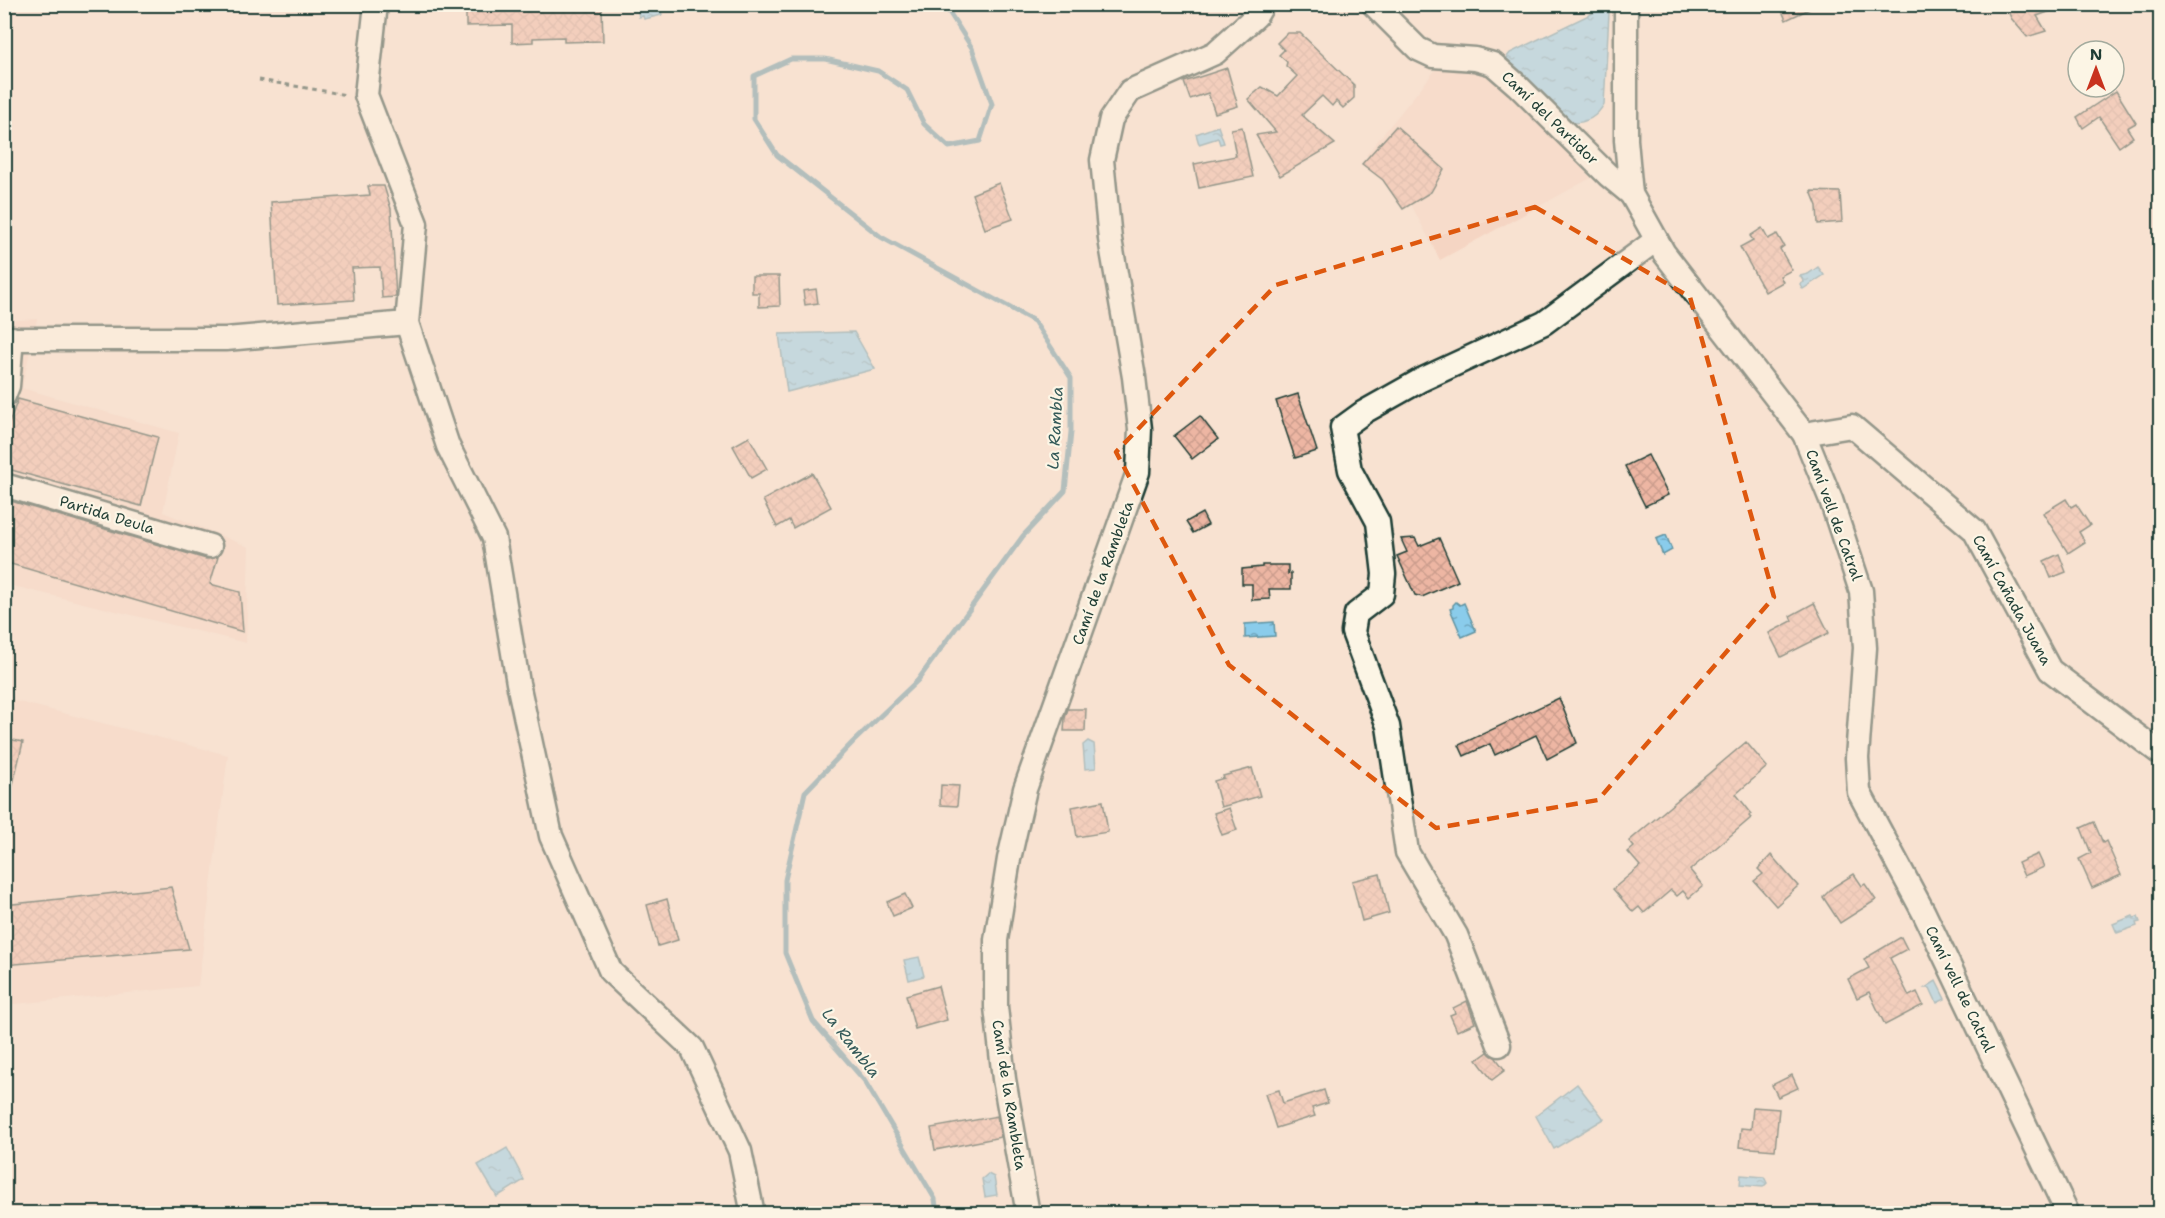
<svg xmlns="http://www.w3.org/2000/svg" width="2165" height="1218" font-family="'Shantell Sans',sans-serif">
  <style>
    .built { fill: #f5d5c3 }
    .water { fill: url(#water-ripples); stroke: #5f93a2; stroke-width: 1.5 }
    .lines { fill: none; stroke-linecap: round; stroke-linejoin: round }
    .stream { stroke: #5f93a2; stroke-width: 5 }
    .building { fill: url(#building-cross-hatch); stroke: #1f3d34; stroke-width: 1.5 }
    .minor-casing { stroke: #1f3d34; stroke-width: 27 }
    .path { stroke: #1f3d34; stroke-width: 3; stroke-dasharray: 4.5 4.5; stroke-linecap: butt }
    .minor { stroke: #fcf5e5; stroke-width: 22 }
    .marked { fill: none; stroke: #de580e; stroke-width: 4.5; stroke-dasharray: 12 8; stroke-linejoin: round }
    .labels { text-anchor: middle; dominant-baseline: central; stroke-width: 4.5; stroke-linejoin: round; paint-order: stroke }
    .street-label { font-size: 15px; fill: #1f3d34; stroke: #fcf5e5 }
    .water-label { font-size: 16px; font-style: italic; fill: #345a59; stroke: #fcf5e5 }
  </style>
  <defs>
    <pattern id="water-ripples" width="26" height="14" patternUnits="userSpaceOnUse" patternTransform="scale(1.5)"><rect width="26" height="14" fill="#8acceb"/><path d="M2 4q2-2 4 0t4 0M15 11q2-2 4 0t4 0" fill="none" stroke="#70a7bf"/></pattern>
    <pattern id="building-cross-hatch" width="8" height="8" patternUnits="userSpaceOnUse" patternTransform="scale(1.5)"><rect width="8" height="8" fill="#edb6a3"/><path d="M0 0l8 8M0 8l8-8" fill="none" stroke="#cb9d8d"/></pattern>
  </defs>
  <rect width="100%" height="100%" fill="#f8e2d1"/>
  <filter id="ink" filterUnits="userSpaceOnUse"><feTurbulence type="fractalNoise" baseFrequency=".0167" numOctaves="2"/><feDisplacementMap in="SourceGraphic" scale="12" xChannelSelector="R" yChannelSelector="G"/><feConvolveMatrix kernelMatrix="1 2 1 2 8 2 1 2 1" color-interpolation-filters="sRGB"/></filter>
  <g filter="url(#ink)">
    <!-- built -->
    <g class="built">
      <path d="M1437,68L1474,69L1509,88L1591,178L1440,260L1406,195L1366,155Z"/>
      <path d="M37,319L22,388L179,433L163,512L249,547L246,643L5,584V321Z"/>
      <path d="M4,698L228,755L198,986L5,1005Z"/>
    </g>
    <!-- water -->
    <g class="water">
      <path d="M660,5L662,15L644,19L643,16L639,17L638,12L642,11V7Z"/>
      <path d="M1599,10L1609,13L1604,104C1597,117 1586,123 1572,123L1506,58L1510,53Z"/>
      <path d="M1218,126L1224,143L1220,144L1218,138L1199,144L1196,134Z"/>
      <path d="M1818,267L1824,275L1803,289L1800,284L1804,282L1800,276L1808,274Z"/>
      <path d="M854,332L875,369L787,392L779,334Z"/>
      <path d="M1666,535L1672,550L1663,555L1656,539Z"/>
      <path d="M1456,602L1460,605L1464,603L1476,631L1462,637L1450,609L1453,608V605Z"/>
      <path d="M1274,622L1275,636L1245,638V624Z"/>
      <path d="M1088,741L1094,744L1096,768L1085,769L1083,745Z"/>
      <path d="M2133,916L2134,918L2138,917L2140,922L2136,923L2137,926L2117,933L2113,924Z"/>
      <path d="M919,957L924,976L909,980L904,960Z"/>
      <path d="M1936,981L1945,999L1937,1003L1930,988H1925Z"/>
      <path d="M1577,1084L1604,1119L1554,1149L1536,1116Z"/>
      <path d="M507,1148L524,1180L497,1197L478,1165Z"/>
      <path d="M988,1174L994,1177L997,1195L985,1197L982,1179Z"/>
      <path d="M1741,1175L1764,1177L1767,1183L1763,1187L1740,1185Z"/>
    </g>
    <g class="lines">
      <!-- stream -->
      <path class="stream" d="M937,1214L935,1199L864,1080L813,1021L785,953V880L805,792L853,742L918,680L1023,536L1065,491L1071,432V378L1034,321L881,237L777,155L754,119V76L791,59H825L878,71L907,90L924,124L949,147L980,141L992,104L972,48L944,4"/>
    </g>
    <!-- building -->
    <g class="building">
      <path d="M466,4H487V11L602,7L603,41L564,42V37L533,38V42L512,43V25L466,26Z"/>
      <path d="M1779,4H1820L1786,20Z"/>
      <path d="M2016,4H2065V6L2037,16L2046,31L2027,37L2011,18L2007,8Z"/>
      <path d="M1287,33H1300L1354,85V98L1343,108L1336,101L1332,106L1322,96L1302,115L1335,144L1280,176L1256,135L1276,132L1248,99L1262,87L1278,96L1297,76L1286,66L1287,62L1279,55L1284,50L1277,43Z"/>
      <path d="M1227,68L1238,106L1215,113L1208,93L1190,99L1184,82Z"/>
      <path d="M2116,91L2136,123L2127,128L2133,137L2119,147L2099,117L2083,128L2077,117Z"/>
      <path d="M1396,126L1444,169L1431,192L1403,209L1383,180L1362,164Z"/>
      <path d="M1242,127L1253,177L1199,188L1194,164L1236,156L1231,129Z"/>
      <path d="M999,183L1013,219L985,229L972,194Z"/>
      <path d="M368,186H384L391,209L396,297L382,298L380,267L352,268L354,300L277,305L271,202L370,195Z"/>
      <path d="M1811,191L1840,192L1842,222L1818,224L1817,206Z"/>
      <path d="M1762,228L1768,239L1777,234L1784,246L1780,249L1792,270L1780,276L1783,282L1765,292L1740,247L1753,240L1750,236Z"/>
      <path d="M752,276H779L780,306L759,307V293H752Z"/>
      <path d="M816,289L818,303L805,305L803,291Z"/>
      <path d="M1298,394L1317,451L1295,458L1276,401Z"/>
      <path d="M18,399L158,437L141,506L4,468V436Z"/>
      <path d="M1200,416L1218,439L1192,459L1174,436Z"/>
      <path d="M749,437L767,469L751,478L733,446Z"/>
      <path d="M1648,455L1668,495L1645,506L1625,466Z"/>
      <path d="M812,473L831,507L793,528L789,520L777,527L763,500Z"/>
      <path d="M4,499L206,559L218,557L210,584L240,592L243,632L4,562Z"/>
      <path d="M2066,499L2071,507L2076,504L2090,525L2079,532L2085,542L2068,553L2043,513Z"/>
      <path d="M1202,513L1208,525L1193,533L1186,522Z"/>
      <path d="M1415,538L1419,546L1439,538L1458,581L1422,597L1415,595L1397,556L1407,552L1401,539Z"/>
      <path d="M2059,554L2066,572L2051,578L2044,561Z"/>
      <path d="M1262,565H1288V574L1291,573V589H1269L1270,599L1252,600V584H1242V569L1262,567Z"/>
      <path d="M1814,603L1829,633L1781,657L1769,633L1792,621L1790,616Z"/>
      <path d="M1559,698L1577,743L1547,759L1536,735L1495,755L1490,744L1464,756L1459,745Z"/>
      <path d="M1068,709H1086L1085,731H1064L1065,718Z"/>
      <path d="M4,738L23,742L10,797L4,796Z"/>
      <path d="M1746,742L1767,767L1736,794L1752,814L1749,816L1751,818L1690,870L1703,886L1689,898L1683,891L1677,896L1671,890L1644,913L1639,907L1633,912L1613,889L1640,866L1628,852L1634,847L1629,841Z"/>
      <path d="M1252,768L1260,796L1221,807L1214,781L1224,778L1223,776Z"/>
      <path d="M941,785L959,786L957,806L940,805Z"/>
      <path d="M1103,801L1108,832L1077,837L1072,807Z"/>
      <path d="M1229,808L1237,830L1222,835L1214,813Z"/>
      <path d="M2094,822L2103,843L2106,841L2121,875L2092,888L2079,859L2091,853L2081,828Z"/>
      <path d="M2038,854L2044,867L2024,876L2018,863Z"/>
      <path d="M1771,855L1798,886L1776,906L1754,881L1763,874L1758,869Z"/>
      <path d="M1380,874L1389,913L1362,921L1352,881Z"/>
      <path d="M1854,874L1862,886L1865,884L1876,900L1840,923L1823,897L1833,887Z"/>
      <path d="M171,887L189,949L4,965V905Z"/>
      <path d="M905,894L912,908L893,916L887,902Z"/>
      <path d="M667,899L678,940L658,946L647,905Z"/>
      <path d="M1901,937L1907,949L1890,958L1909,996L1917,992L1923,1005L1885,1025L1869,992L1857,998L1848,979L1869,968L1864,959Z"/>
      <path d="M938,986L947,1020L915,1029L906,995Z"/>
      <path d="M1467,1001L1475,1023L1457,1031L1450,1015L1455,1013L1453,1008Z"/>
      <path d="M1488,1052L1496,1058L1505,1070L1492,1080L1477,1060Z"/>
      <path d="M1792,1075L1798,1088L1778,1097L1772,1085Z"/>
      <path d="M1279,1090L1283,1103L1324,1090L1328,1103L1312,1108L1315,1116L1276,1128L1265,1094Z"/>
      <path d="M1753,1107L1779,1109L1775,1150L1739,1147L1741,1128L1751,1129Z"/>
      <path d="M997,1116L1001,1137L935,1150L931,1128Z"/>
    </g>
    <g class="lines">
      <!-- minor casing -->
      <g class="minor-casing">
        <g id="minor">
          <path d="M1373,4L1418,49L1433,56L1475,59L1493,64L1517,85L1608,175L1631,194"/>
          <path d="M1626,4V140L1631,194L1664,253L1804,434L1831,500L1861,591L1865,648L1857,758L1859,792L1924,913L2068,1214"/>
          <path d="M407,323L448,446L494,538L518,683L551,836L611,972L692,1048L740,1151L753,1214"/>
          <path d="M4,339H226L407,323L416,224L366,95L376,4"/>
          <path d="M4,396L8,386L12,338"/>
          <path d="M1804,434L1852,426L1974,530L2050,670L2160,753"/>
          <path d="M4,485L210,546"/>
          <path d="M1499,1045L1456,935L1407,852L1388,726L1353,632L1356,614L1382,594L1384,574L1378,522L1350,470L1342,428L1364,412L1421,380L1544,323L1656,240"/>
          <path d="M1028,1214L1004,1079L996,1007V940L1009,859L1025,789L1138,472L1140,429L1134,377L1110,239L1102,160L1111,119L1130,91L1215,53L1256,16L1263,4"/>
        </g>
      </g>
      <!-- path -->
      <path class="path" d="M259,80L347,95"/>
      <!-- minor -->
      <use href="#minor" class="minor"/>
    </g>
  </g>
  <!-- marked area -->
  <path d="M0 0H2165V1218H0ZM1535,207L1690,297L1774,597L1598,800L1436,828L1229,665L1116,452L1276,285Z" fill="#f8e2d1" fill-opacity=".55" fill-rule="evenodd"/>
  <path class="marked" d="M1535,207L1690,297L1774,597L1598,800L1436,828L1229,665L1116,452L1276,285Z"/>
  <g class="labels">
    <!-- street labels -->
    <g class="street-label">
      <text transform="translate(1550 118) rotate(44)">Camí del Partidor</text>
      <text transform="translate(107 515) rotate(17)">Partida Deula</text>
      <text transform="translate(1834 515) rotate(70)">Camí vell de Catral</text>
      <text transform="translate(1103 573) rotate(-70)">Camí de la Rambleta</text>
      <text transform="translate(2012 600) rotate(61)">Camí Cañada Juana</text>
      <text transform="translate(1960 989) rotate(64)">Camí vell de Catral</text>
      <text transform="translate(1009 1095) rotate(81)">Camí de la Rambleta</text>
    </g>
    <!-- water labels -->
    <g class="water-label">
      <text transform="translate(1055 428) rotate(-87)">La Rambla</text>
      <text transform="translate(851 1043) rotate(52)">La Rambla</text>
    </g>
  </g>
  <!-- margin -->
  <rect width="2165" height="1218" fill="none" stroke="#fcf5e5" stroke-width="24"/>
  <rect x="12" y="12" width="2141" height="1194" fill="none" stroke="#1f3d34" stroke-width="2" filter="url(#ink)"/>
  <!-- north arrow -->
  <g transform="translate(2096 69)"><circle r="28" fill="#fcf5e5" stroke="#a4ab9e" stroke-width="1.5"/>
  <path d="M0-4.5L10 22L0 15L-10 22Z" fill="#c8321e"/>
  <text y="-9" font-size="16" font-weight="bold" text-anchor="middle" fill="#1f3d34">N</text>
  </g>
</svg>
